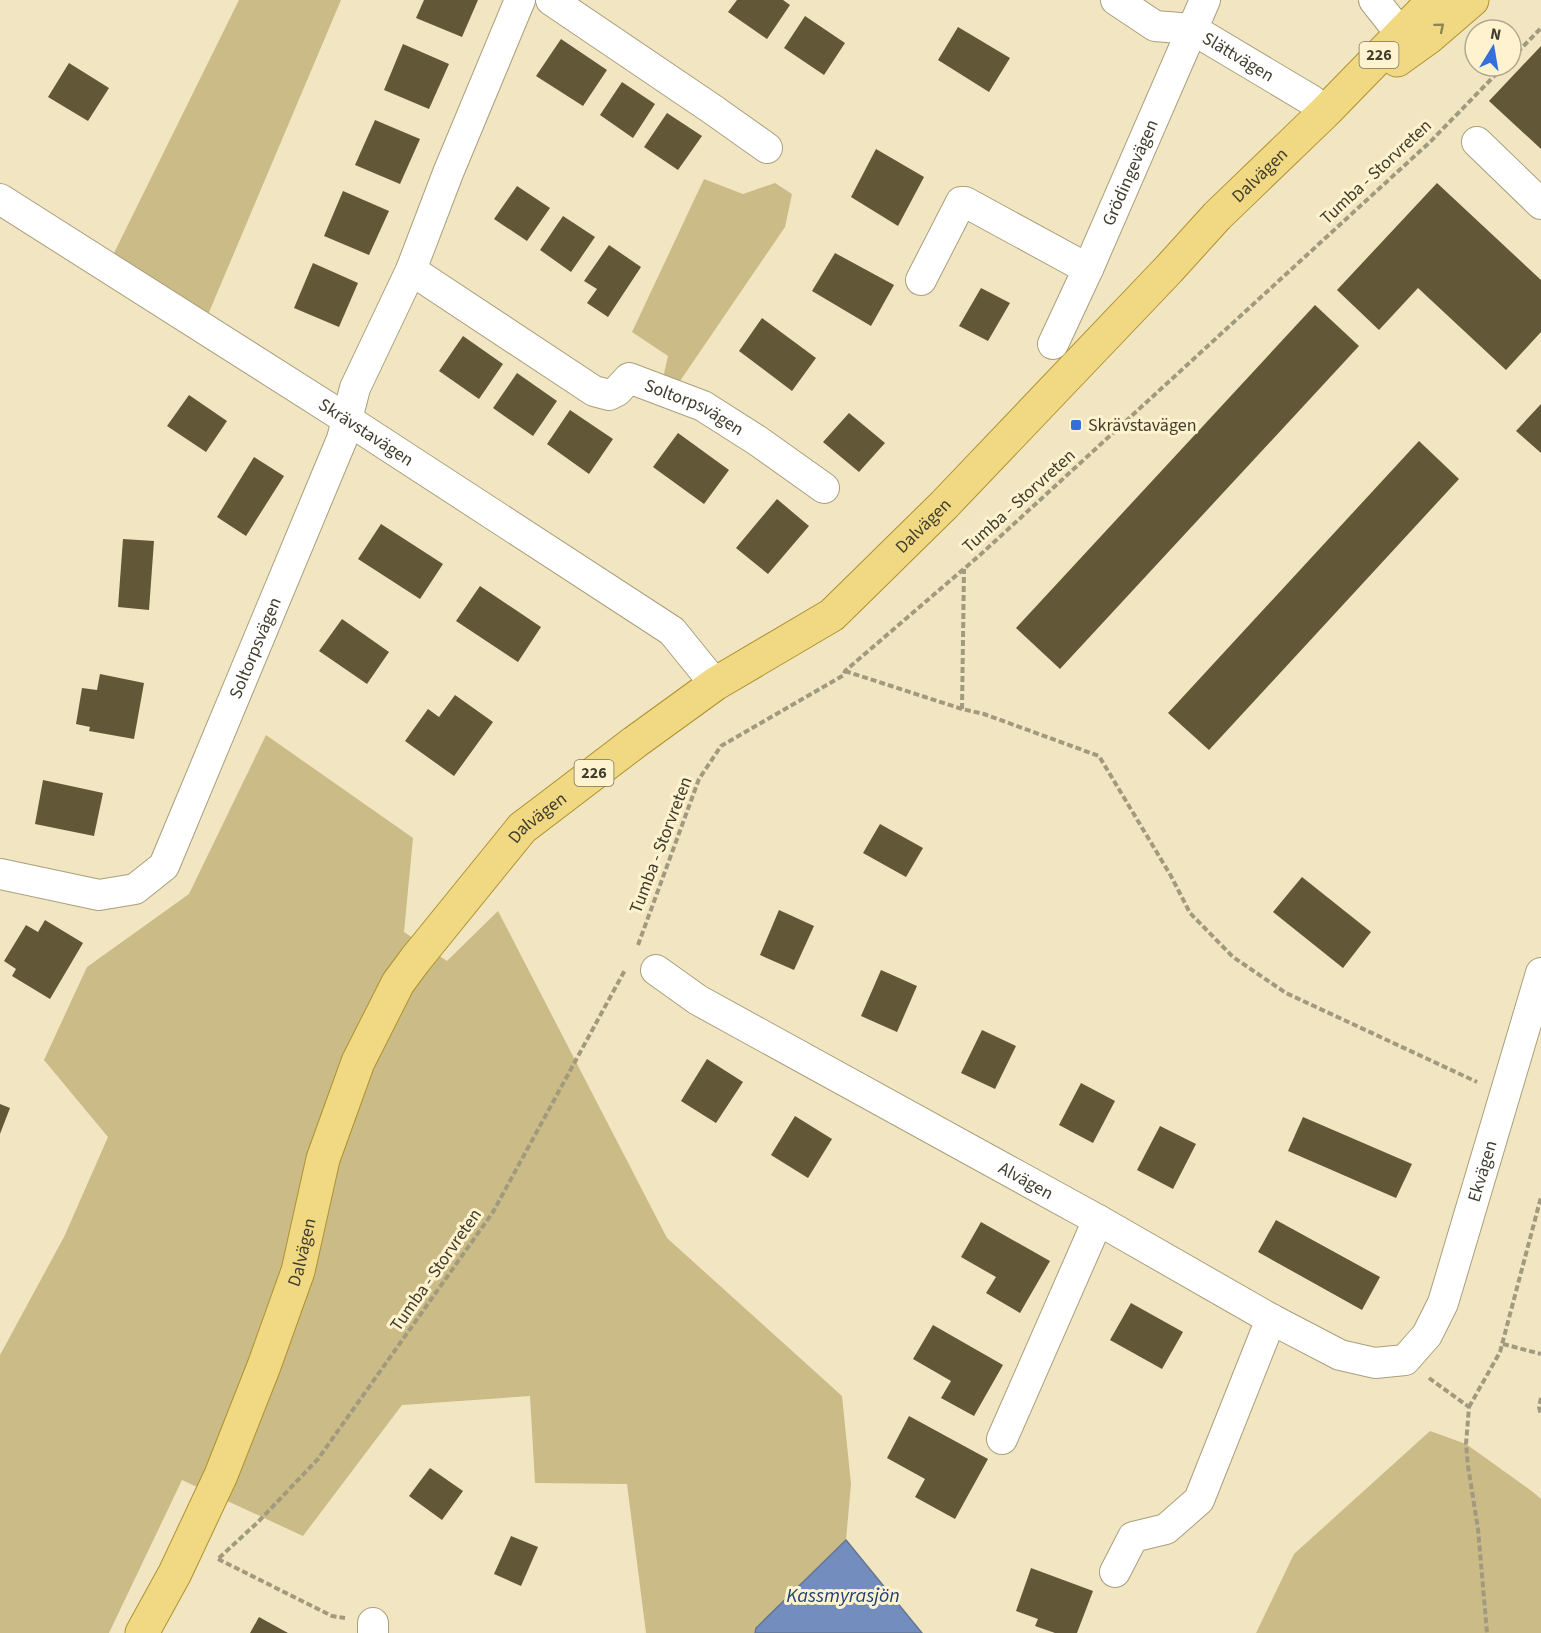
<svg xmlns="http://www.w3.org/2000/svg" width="1541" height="1633" font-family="'Source Sans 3',sans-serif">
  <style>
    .green { fill: #cbbb86 }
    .water { fill: #738ebe; stroke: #647693; stroke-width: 1.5 }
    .building { fill: #625838 }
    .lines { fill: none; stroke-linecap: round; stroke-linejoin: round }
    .minor-casing { stroke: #a99f7c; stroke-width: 32 }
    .major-casing { stroke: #ad922f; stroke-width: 35 }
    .path { stroke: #a29a7f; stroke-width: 4; stroke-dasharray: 6 3; stroke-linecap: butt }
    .minor { stroke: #fff; stroke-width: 30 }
    .major { stroke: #f1d983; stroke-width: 33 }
    .oneway { stroke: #908354 }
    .poi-dot { fill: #3370de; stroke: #fef3ce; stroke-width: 2 }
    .labels { text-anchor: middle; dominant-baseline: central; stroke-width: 6; stroke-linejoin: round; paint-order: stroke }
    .shield { fill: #fef3ce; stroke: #7a745e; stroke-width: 1.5 }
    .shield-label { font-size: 16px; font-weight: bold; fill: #413d2e }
    .street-label { font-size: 18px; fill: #413d2e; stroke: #fef3ce }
    .poi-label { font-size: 18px; fill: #413d2e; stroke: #fef3ce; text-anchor: start }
    .water-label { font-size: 20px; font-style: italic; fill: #1f407c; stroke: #fef3ce }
  </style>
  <rect width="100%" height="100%" fill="#f1e6c1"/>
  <!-- green -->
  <g class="green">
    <path d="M239,0H341L207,317L113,255Z"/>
    <path d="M704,179L743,194L775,183L792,194L785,227L678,384L663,378L668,356L632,332Z"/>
    <path d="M266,735L413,838L404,932L447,961L498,911L667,1238L842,1396L851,1484L846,1540L756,1628L755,1633H646L627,1484L535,1483L530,1396L402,1405L303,1536L182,1480L109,1633H0V1355L64,1237L108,1137L44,1060L87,967L189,894Z"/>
    <path d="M1430,1431L1466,1444L1533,1492L1541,1499V1633H1256L1294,1554Z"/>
  </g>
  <!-- water -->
  <path class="water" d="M846,1540L922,1633H755L756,1628Z"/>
  <!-- building -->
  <g class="building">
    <path d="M424,0H478L462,37L416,18Z"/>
    <path d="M737,0H783L790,5L767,39L728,12Z"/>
    <path d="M805,16L845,43L824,75L784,48Z"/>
    <path d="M958,27L1010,58L989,92L938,60Z"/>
    <path d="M561,39L607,70L583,106L536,76Z"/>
    <path d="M403,44L449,64L429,109L384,90Z"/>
    <path d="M1541,46V149L1489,101Z"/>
    <path d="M69,63L109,88L88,121L48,97Z"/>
    <path d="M622,82L655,104L633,138L600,115Z"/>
    <path d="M667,113L702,136L678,170L644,147Z"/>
    <path d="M375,120L420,139L400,184L355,165Z"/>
    <path d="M876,149L924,177L898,226L851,197Z"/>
    <path d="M1437,183L1541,280V332L1506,370L1418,288L1379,330L1337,290Z"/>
    <path d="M517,186L550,208L527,241L494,219Z"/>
    <path d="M343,191L389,211L369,255L324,236Z"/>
    <path d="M563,216L595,237L571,272L540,250Z"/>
    <path d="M609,245L641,267L608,317L587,303L597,289L584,281Z"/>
    <path d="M835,253L894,285L871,326L812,291Z"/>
    <path d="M313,263L358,283L339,327L294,308Z"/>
    <path d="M981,288L1010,303L988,341L959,326Z"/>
    <path d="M1315,305L1359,346L1060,669L1016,628Z"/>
    <path d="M762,318L816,358L792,391L739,351Z"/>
    <path d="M463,336L503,364L479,399L439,371Z"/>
    <path d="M517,373L557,401L533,436L493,408Z"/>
    <path d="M189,395L227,421L206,452L167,426Z"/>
    <path d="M1541,404V453L1516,431Z"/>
    <path d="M570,410L613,439L589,474L547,444Z"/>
    <path d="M849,413L885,443L859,472L823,442Z"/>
    <path d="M678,433L729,470L704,504L653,467Z"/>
    <path d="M1419,441L1459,479L1209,750L1168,713Z"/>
    <path d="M254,457L284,476L246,536L217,517Z"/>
    <path d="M777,499L809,526L768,574L736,548Z"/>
    <path d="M381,524L443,564L420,599L358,559Z"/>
    <path d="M123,539L154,541L149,610L118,607Z"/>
    <path d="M480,586L541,627L518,662L456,621Z"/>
    <path d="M342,619L389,652L367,684L319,651Z"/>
    <path d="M100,674L144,683L134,739L89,731L90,727L76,724L82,688L97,690Z"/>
    <path d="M455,695L493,722L454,776L405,741L428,709L439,717Z"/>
    <path d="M43,780L103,793L94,836L35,824Z"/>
    <path d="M880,824L923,848L906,877L863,853Z"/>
    <path d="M1302,877L1371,932L1343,968L1273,912Z"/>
    <path d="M779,910L814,926L794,970L760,955Z"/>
    <path d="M45,920L83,943L50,999L12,976L16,969L4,961L26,925L38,932Z"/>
    <path d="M881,970L917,986L897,1032L861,1016Z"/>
    <path d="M982,1030L1016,1046L995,1089L961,1073Z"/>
    <path d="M707,1059L743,1082L716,1123L681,1101Z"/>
    <path d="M1081,1083L1115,1101L1093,1143L1059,1125Z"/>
    <path d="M0,1104L10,1108L0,1134Z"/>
    <path d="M795,1116L832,1139L808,1178L771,1155Z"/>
    <path d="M1303,1117L1412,1164L1396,1198L1288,1151Z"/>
    <path d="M1160,1126L1196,1144L1173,1189L1137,1170Z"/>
    <path d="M1276,1220L1380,1277L1362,1310L1258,1252Z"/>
    <path d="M981,1222L1050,1261L1020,1313L986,1293L996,1277L961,1257Z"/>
    <path d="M1131,1303L1183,1332L1162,1369L1110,1340Z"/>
    <path d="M933,1325L1003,1365L974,1416L941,1398L951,1381L913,1359Z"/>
    <path d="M909,1416L988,1459L955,1519L915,1497L925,1479L887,1458Z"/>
    <path d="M430,1468L463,1491L442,1520L409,1496Z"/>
    <path d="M511,1536L538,1547L521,1586L494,1574Z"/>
    <path d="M1031,1568L1093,1591L1077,1633H1055L1035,1626L1038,1619L1016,1611Z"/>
    <path d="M259,1617L288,1633H250Z"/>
  </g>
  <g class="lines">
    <!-- minor casing -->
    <g class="minor-casing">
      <g id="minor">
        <path d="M551,0L712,109L767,148"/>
        <path id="s1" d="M1116,0L1155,26L1192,29L1311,100L1325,112"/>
        <path d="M1374,0L1400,33"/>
        <path d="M1477,142L1541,204"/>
        <path id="s2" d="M0,199L348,420L672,631L715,684"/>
        <path id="s3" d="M411,270L594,391L609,395L617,391L629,378L703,406L758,441L824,488"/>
        <path d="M921,280L961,202H965L1088,269"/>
        <path id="s4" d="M1053,344L1088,269L1205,0"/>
        <path id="s5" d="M0,874L99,895L135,889L164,866L342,439L355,388L411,270L448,173L520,0"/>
        <path id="s6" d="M656,970L698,1000L1098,1220L1271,1319L1340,1355L1375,1363L1405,1360L1427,1335L1443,1303L1541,973"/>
        <path d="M1002,1439L1098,1220"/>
        <path d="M1115,1572L1133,1537L1166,1529L1199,1500L1271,1319"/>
        <path d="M373,1633V1623"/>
      </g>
    </g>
    <!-- major casing -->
    <g class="major-casing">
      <g id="major">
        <path d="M1397,60L1429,37L1472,0"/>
        <path id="s7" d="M142,1633L175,1573L221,1475L264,1366L298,1271L323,1159L358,1062L398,983L415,960L522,828L635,742L715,684L832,615L944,505L1169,269L1217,216L1325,112L1434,0"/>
      </g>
    </g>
    <!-- path -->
    <g class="path">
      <path d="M1511,59L1541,28"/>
      <path d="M845,671L962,709L984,714L1099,756L1171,876L1190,913L1233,957L1286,993L1477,1082"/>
      <path d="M962,709L964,569"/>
      <path d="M638,945L699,779L721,746L844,675L845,671L980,555L1430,142L1504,66"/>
      <path d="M1503,1344L1541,1354"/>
      <path d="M1429,1378L1469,1407L1466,1444L1468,1466L1478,1529L1487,1633"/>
      <path d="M1541,1398L1539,1407L1541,1415"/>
      <path d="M1469,1407L1500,1352L1541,1197"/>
      <path d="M219,1558L258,1522L318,1459L493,1212L625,970"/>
      <path d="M218,1559L332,1616L345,1618"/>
    </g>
    <!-- minor -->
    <use href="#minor" class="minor"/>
    <!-- major -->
    <use href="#major" class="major"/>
  </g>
  <!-- one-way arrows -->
  <defs><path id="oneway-chevron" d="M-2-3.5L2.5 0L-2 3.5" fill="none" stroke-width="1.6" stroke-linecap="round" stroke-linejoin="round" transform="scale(1.5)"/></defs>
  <use class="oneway" href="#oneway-chevron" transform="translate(1440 27) rotate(-40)"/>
  <!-- markers -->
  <rect class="poi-dot" x="1070" y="419" width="12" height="12" rx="3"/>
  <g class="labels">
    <!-- shield labels -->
    <g class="shield">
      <rect x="1359.5" y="42" width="39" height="26" rx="4.5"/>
      <rect x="574.5" y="760" width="39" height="26" rx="4.5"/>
    </g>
    <g class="shield-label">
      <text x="1379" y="55">226</text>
      <text x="594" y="773">226</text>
    </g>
    <!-- street labels -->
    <g class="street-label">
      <text stroke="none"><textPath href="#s1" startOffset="138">Slättvägen</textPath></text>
      <text stroke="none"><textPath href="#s4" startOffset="188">Grödingevägen</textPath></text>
      <text transform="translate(1376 172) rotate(-43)">Tumba - Storvreten</text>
      <text stroke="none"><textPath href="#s7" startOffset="1890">Dalvägen</textPath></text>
      <text stroke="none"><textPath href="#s3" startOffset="333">Soltorpsvägen</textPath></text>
      <text stroke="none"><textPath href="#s2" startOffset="434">Skrävstavägen</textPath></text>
      <text transform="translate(1019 501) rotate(-42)">Tumba - Storvreten</text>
      <text stroke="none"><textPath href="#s7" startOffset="1404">Dalvägen</textPath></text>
      <text stroke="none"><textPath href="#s5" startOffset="411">Soltorpsvägen</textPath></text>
      <text stroke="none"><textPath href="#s7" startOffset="918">Dalvägen</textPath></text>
      <text transform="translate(661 845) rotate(-69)">Tumba - Storvreten</text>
      <text stroke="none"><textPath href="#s6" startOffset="1058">Ekvägen</textPath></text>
      <text stroke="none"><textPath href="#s6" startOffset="426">Alvägen</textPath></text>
      <text stroke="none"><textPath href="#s7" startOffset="414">Dalvägen</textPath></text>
      <text transform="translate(436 1270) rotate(-55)">Tumba - Storvreten</text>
    </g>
    <!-- poi labels -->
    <g class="poi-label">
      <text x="1088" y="425">Skrävstavägen</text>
    </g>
    <!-- water labels -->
    <g class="water-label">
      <text x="843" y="1596">Kassmyrasjön</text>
    </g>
  </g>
  <!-- north arrow -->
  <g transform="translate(1493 48) rotate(11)"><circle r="28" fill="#fef3ce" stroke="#b2aa8e" stroke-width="1.5"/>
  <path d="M0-4.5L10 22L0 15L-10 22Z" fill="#3370de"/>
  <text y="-9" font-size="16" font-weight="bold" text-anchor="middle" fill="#413d2e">N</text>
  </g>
</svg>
